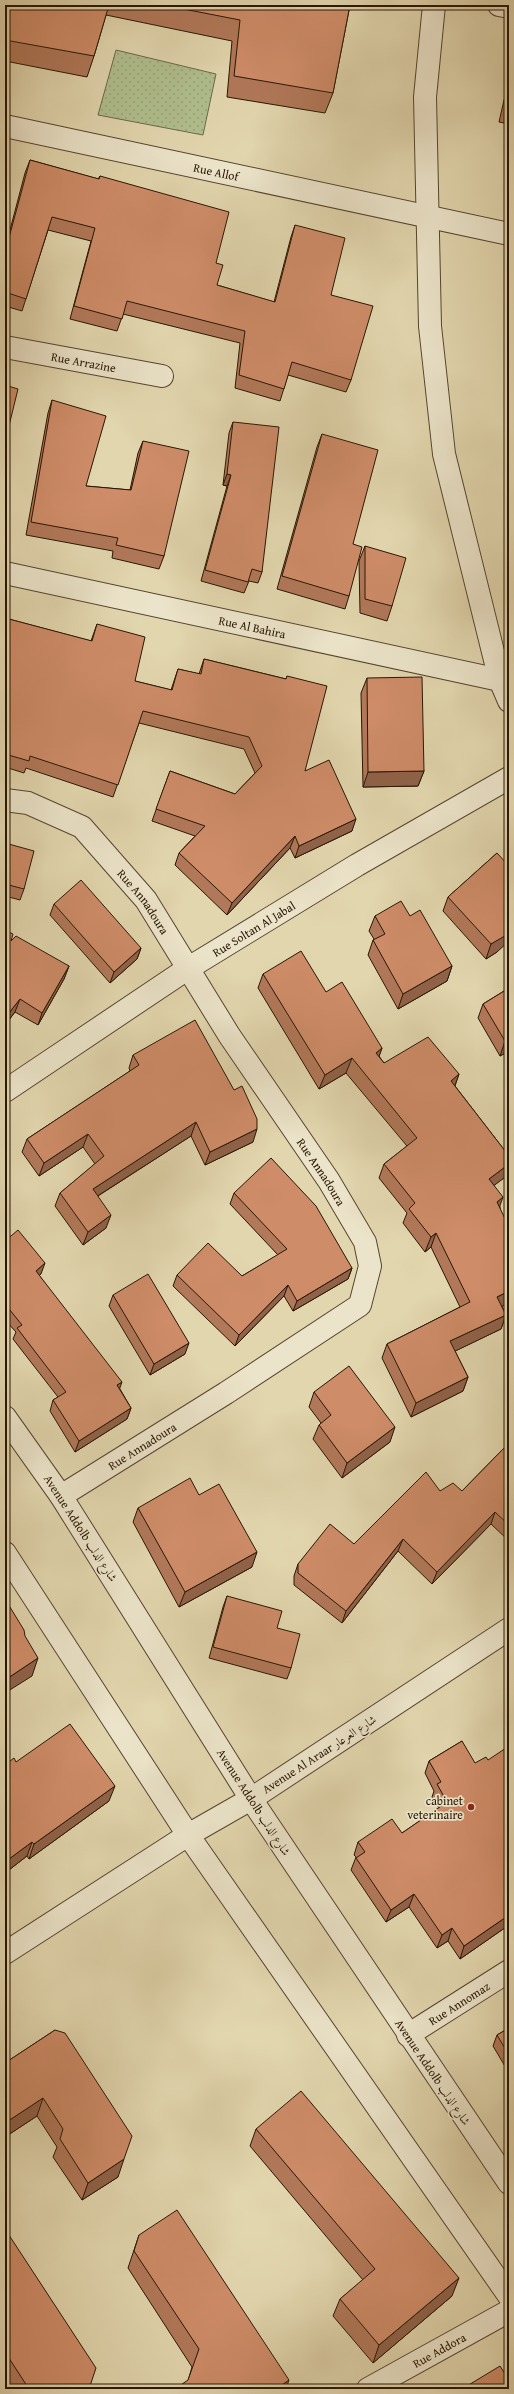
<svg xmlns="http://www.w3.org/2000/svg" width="514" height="2394" font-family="'Gentium Book Plus',Amiri,serif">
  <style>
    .garden { fill: url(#garden-dots); stroke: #6c6a48 }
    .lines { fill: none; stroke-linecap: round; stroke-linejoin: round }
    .minor-casing { stroke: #56462e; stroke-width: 24 }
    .tertiary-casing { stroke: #56462e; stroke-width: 24 }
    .minor { stroke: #ece4ca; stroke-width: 22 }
    .tertiary { stroke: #ece4ca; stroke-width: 22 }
    .wall { fill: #b17859; stroke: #281603 }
    .shaded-wall { fill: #906249; stroke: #281603 }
    .building { fill: #ce8c68; stroke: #281603 }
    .poi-dot { fill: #8f2418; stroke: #ece4ca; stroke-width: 1.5 }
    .labels { text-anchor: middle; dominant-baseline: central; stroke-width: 3.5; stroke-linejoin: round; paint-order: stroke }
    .street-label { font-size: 12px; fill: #281603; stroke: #ece4ca }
    .poi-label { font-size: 12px; fill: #281603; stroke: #ece4ca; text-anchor: end }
  </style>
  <defs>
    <pattern id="garden-dots" width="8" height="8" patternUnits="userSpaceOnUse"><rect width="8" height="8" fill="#b0be8d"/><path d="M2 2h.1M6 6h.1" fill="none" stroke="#97a378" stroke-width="1.8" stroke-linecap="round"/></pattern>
  </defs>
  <rect width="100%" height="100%" fill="#e2d6ae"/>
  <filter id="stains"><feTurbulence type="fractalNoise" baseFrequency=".005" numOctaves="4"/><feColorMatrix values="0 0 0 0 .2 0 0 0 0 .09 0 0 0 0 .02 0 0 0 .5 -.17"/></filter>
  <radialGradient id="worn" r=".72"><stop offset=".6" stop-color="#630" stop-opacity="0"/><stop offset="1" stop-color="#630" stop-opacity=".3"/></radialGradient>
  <!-- garden -->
  <path class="garden" d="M116,50L216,74L203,135L98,115Z"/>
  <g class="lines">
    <!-- minor casing -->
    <g class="minor-casing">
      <g id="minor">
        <path d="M499,5L509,7"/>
        <path id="s1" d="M5,126L509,234"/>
        <path id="s2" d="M5,347L162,376"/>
        <path id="s3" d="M5,573L509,682"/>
        <path id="s4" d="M5,800L28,803L82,827L146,900L229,1035L329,1181L365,1242L370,1266L360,1305L226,1393L61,1496"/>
        <path id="s5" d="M5,1091L187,969L357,865L509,778"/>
        <path id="s6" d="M408,2035L509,1971"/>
        <path id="s7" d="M368,2389L509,2311"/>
      </g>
    </g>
    <!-- tertiary casing -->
    <g class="tertiary-casing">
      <g id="tertiary">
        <path d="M434,5L425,97L430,326L444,454L500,680L509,701"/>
        <path d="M5,1417L61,1496L251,1799L509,2183"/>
        <path d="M5,1553L188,1835L509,2296"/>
        <path d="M5,1953L188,1835L251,1799L509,1629"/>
      </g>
    </g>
    <!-- minor -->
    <use href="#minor" class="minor"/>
    <!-- tertiary -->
    <use href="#tertiary" class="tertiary"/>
  </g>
  <!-- wall -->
  <g class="wall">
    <path d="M8,5H350L333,93L325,113L227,97L232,41L106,15L94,56L87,77L5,61V19Z"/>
    <path d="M509,86V124L499,122L504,100Z"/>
    <path d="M30,160L98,179L100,176L216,263L217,285L274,302L291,237L295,225L331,295L351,380L346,392L288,375L280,401L235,388L240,343L123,314L117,331L70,319L91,241L48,230L22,311L5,306V245H6L25,173Z"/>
    <path d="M52,400L86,486L130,490L138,453L143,441L164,556L159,569L112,558L113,551L26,535L48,413Z"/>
    <path d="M233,422L262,572L258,583L249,581L244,593L201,581L227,486L223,485L229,433Z"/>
    <path d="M322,434L353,544L349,596L345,609L277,589L317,447Z"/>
    <path d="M365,546L392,606L387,621L360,613L359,561Z"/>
    <path d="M5,618L91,641L97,624L135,681L171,690L178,669L199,674L204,659L286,679L287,676L305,771L352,831L295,858L290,848L227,915L175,865L179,853L195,836L152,821L170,771L235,794L255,773L244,749L139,723L113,797L26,768L24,773L5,767Z"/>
    <path d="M367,678L424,771L418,786L363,787L361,693Z"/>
    <path d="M5,843L24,889L20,900L5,896Z"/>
    <path d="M497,853V952L486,959L443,911L448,897Z"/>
    <path d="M54,904L141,948L137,959L110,983L50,915Z"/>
    <path d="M375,916H410L452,966L447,981L398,1009L368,955L373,940L374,939L369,931Z"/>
    <path d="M5,930L11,941L69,966L64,979L38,1025L15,1012L5,1025Z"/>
    <path d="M263,974L326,992L382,1048L379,1056L384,1063L459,1074L455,1086L509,1156V1171L508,1175L494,1185L500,1207L509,1303L502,1306L506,1315L501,1329L455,1351L468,1377L463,1391L411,1417L382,1358L387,1344L460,1307L431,1247L425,1252L403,1223L407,1213L379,1178L384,1164L407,1146L346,1073L319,1089L258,988Z"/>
    <path d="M509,988V1051L500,1056L478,1018L483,1004Z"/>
    <path d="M133,1055L253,1142L205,1165L191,1136L98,1196L106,1228L83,1245L55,1206L60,1193L95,1164L83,1147L39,1176L22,1152L27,1139L130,1071L129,1068Z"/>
    <path d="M234,1193L352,1268L348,1279L293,1311L284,1296L235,1346L173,1286L177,1275L242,1276L278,1255L230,1204Z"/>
    <path d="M5,1241L41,1274L39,1275L120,1389L131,1408L127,1419L75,1452L50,1411L53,1400L58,1397L13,1339L16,1332L5,1320Z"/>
    <path d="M113,1295L185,1354L150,1375L109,1306Z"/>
    <path d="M314,1392L390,1442L342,1478L313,1439L319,1425L321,1423L309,1407Z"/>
    <path d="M509,1443V1541L491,1524L432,1584L398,1551L342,1623L294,1585V1576L298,1564L354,1544L440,1491H462Z"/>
    <path d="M199,1495L252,1567L179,1607L133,1522L138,1508Z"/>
    <path d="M227,1596L277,1628L291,1668L287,1679L209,1658L223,1607Z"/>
    <path d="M462,1741L509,1925L460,1959L448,1941L437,1948L409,1907L386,1922L351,1870L356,1857L354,1855L358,1842L402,1833L439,1808L432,1797L434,1791L425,1773L429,1761Z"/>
    <path d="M16,1762L109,1801L29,1859L27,1856L5,1873V1765Z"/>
    <path d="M509,2028V2073L493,2046L497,2035Z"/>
    <path d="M55,2030L118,2177L82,2200L53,2157L57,2147L37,2116L5,2137V2063Z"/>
    <path d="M256,2129L452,2296L373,2363L333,2316L340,2299L363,2280L250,2146Z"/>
    <path d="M5,2229L89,2389H12L5,2379Z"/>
    <path d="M139,2235L286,2389L188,2381L192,2367L128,2268Z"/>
  </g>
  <!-- shaded-wall -->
  <g class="shaded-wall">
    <path d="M227,474L231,475L227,486L223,485Z"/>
    <path d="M424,771L418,786L363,787L368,772Z"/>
    <path d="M356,819L352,831L295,858L299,846Z"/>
    <path d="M295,836L290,848L227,915L232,903Z"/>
    <path d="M509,932V941L497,952L486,959L491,944Z"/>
    <path d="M141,948L137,959L110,983L114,972Z"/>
    <path d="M69,966L64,979L38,1025L42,1013Z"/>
    <path d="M452,966L447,981L398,1009L403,994Z"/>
    <path d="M20,999L15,1012L5,1025V1018Z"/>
    <path d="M509,1039V1051L500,1056L505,1041Z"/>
    <path d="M382,1048L377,1062L376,1053Z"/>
    <path d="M352,1058L346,1073L319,1089L325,1075Z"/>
    <path d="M459,1074L454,1088L451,1081Z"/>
    <path d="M196,1122L191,1136L88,1202L93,1189Z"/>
    <path d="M257,1129L253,1142L205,1165L210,1152Z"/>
    <path d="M88,1134L83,1147L39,1176L44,1163Z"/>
    <path d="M509,1164V1171L508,1175L484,1193L489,1179Z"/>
    <path d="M503,1197L498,1211L497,1202Z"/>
    <path d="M111,1215L106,1228L83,1245L88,1232Z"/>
    <path d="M436,1233L431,1247L425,1252L431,1237Z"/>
    <path d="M45,1263L41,1274L32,1282L36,1271Z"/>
    <path d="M352,1268L348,1279L293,1311L297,1301Z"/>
    <path d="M288,1285L284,1296L235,1346L239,1335Z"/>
    <path d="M509,1291V1303L492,1311L497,1297Z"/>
    <path d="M506,1315L501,1329L445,1356L450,1341Z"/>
    <path d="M189,1343L185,1354L150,1375L154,1364Z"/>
    <path d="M468,1377L463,1391L411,1417L416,1403Z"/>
    <path d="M122,1382L118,1393L117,1385Z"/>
    <path d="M131,1408L127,1419L75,1452L79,1441Z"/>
    <path d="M395,1427L390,1442L342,1478L347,1463Z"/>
    <path d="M495,1512L491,1524L432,1584L437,1572Z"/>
    <path d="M403,1539L398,1551L342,1623L346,1611Z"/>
    <path d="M257,1552L252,1567L179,1607L185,1592Z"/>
    <path d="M38,1658L32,1676L5,1693V1680Z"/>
    <path d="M115,1786L109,1801L29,1859L34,1844Z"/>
    <path d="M32,1842L27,1856L5,1873V1862Z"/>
    <path d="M414,1894L409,1907L386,1922L391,1910Z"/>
    <path d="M509,1915V1925L460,1959L464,1946Z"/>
    <path d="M452,1928L448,1941L437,1948L442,1935Z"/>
    <path d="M43,2098L37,2116L5,2137V2123Z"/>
    <path d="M124,2159L118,2177L82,2200L88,2183Z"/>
    <path d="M459,2278L452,2296L373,2363L379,2345Z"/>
    <path d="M289,2380L286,2389H276Z"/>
  </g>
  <!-- building -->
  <g class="building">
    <path d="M11,5H109L94,56L5,40V32Z"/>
    <path d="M163,5H350L333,93L234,76L240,20Z"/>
    <path d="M509,88V107L505,106Z"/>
    <path d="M30,160L99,179L100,176L229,212L216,263L223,265L217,285L275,302L295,225L345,238L331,295L373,306L351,380L292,362L284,389L239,375L245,331L127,301L122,319L74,306L95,228L52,217L26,299L5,292V245H7Z"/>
    <path d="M5,385L18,389L5,442Z"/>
    <path d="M52,400L106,416L86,486L131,490L143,441L189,451L164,556L116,545L118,538L31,522Z"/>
    <path d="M233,422L279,427L262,572L252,569L248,582L205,570L231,475L227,474Z"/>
    <path d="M322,434L378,450L353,544L362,547L349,596L282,576Z"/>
    <path d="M365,546L406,558L392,606L365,599Z"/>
    <path d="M5,618L92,641L97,624L145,637L135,681L172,690L178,669L201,674L204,659L286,679L287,676L327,686L305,771L329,760L356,819L299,846L295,836L232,903L179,853L205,826L156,809L170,771L235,794L262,766L249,737L143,711L118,785L30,756L29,761L5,754Z"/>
    <path d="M422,677L424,771L368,772L367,678Z"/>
    <path d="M5,843L34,851L24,889L5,884Z"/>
    <path d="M497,853L509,866V932L503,937L491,944L448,897Z"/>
    <path d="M81,880L141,948L114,972L54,904Z"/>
    <path d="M401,901L410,916L420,910L452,966L403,994L373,940L385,934L375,916Z"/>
    <path d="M5,930L13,934L11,941L16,936L69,966L42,1013L20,999L5,1018Z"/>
    <path d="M301,951L326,992L342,982L382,1048L376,1053L384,1063L428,1037L459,1074L451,1081L509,1156V1164L489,1179L503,1197L497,1202L509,1227V1291L497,1297L506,1315L450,1341L468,1377L416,1403L387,1344L470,1302L436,1233L431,1237L409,1209L415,1203L384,1164L417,1138L352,1058L325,1075L263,974Z"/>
    <path d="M509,988V1039L505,1041L483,1004Z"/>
    <path d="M195,1020L234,1090L242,1086L257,1119V1129L210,1152L196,1122L93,1189L111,1215L88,1232L60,1193L104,1156L88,1134L44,1163L27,1139L139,1065L133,1055Z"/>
    <path d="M271,1158L316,1206L352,1268L297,1301L288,1285L239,1335L177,1275L208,1243L242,1276L287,1249L234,1193Z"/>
    <path d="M18,1230L45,1263L36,1271L122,1382L117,1385L131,1408L79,1441L53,1400L66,1392L17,1328L22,1325L5,1304V1241Z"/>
    <path d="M148,1274L189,1343L154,1364L113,1295Z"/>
    <path d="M349,1366L395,1427L347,1463L319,1425L331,1415L314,1392Z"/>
    <path d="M509,1443V1525L495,1512L437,1572L403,1539L346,1611L298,1573V1564L330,1524L354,1544L426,1472L440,1491L453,1483L462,1491Z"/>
    <path d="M190,1478L199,1495L219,1484L257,1552L185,1592L138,1508Z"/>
    <path d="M227,1596L282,1611L277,1628L300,1634L291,1668L213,1647Z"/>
    <path d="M5,1599L24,1630L25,1636L38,1658L5,1680Z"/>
    <path d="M70,1724L115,1786L34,1844L32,1842L5,1862V1765L14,1758L16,1762Z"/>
    <path d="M462,1741L475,1763L486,1757L488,1760L509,1746V1915L464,1946L452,1928L442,1935L414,1894L391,1910L356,1858L365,1852L358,1842L392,1819L402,1833L447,1802L437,1784L441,1782L429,1761Z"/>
    <path d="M509,2028V2055L497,2035Z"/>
    <path d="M55,2030L65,2033L132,2136L124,2159L88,2183L60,2139L63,2129L43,2098L5,2123V2063Z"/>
    <path d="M301,2091L459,2278L379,2345L340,2299L375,2269L256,2129Z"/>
    <path d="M177,2210L289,2380L276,2389H175L188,2380L199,2349L134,2251L139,2235Z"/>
    <path d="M5,2229L96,2368L89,2389H29L5,2352Z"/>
    <path d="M500,2366L509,2380V2389H462Z"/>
  </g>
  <!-- markers -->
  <circle class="poi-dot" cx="471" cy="1807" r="4"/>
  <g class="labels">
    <!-- street labels -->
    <g class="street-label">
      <text stroke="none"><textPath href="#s1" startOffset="216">Rue Allof</textPath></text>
      <text stroke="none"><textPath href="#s2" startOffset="80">Rue Arrazine</textPath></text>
      <text stroke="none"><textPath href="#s3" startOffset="253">Rue Al Bahira</textPath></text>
      <text stroke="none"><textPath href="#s4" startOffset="179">Rue Annadoura</textPath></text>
      <text stroke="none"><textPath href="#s5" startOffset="297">Rue Soltan Al Jabal</textPath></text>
      <text stroke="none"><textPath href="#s4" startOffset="503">Rue Annadoura</textPath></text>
      <text transform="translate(142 1446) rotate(-32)">Rue Annadoura</text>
      <text transform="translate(81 1528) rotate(57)">Avenue Addolb شارع الدلب</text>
      <text transform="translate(319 1754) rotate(-33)">Avenue Al Araar شارع العرعار</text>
      <text transform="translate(254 1802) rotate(57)">Avenue Addolb شارع الدلب</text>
      <text stroke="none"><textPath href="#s6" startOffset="60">Rue Annomaz</textPath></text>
      <text transform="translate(433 2072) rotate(56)">Avenue Addolb شارع الدلب</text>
      <text stroke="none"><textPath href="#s7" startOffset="81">Rue Addora</textPath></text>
    </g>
    <!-- poi labels -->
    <g class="poi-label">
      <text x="463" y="1800">cabinet<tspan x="463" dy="14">veterinaire</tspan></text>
    </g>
  </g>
  <!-- margin -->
  <rect width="514" height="2394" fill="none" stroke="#e2d6ae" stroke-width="20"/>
  <rect x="6" y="6" width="502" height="2382" fill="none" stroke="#281603" stroke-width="2"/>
  <rect x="10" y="10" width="494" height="2374" fill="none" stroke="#281603"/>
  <rect width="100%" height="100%" filter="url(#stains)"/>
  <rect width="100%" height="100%" fill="url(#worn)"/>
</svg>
